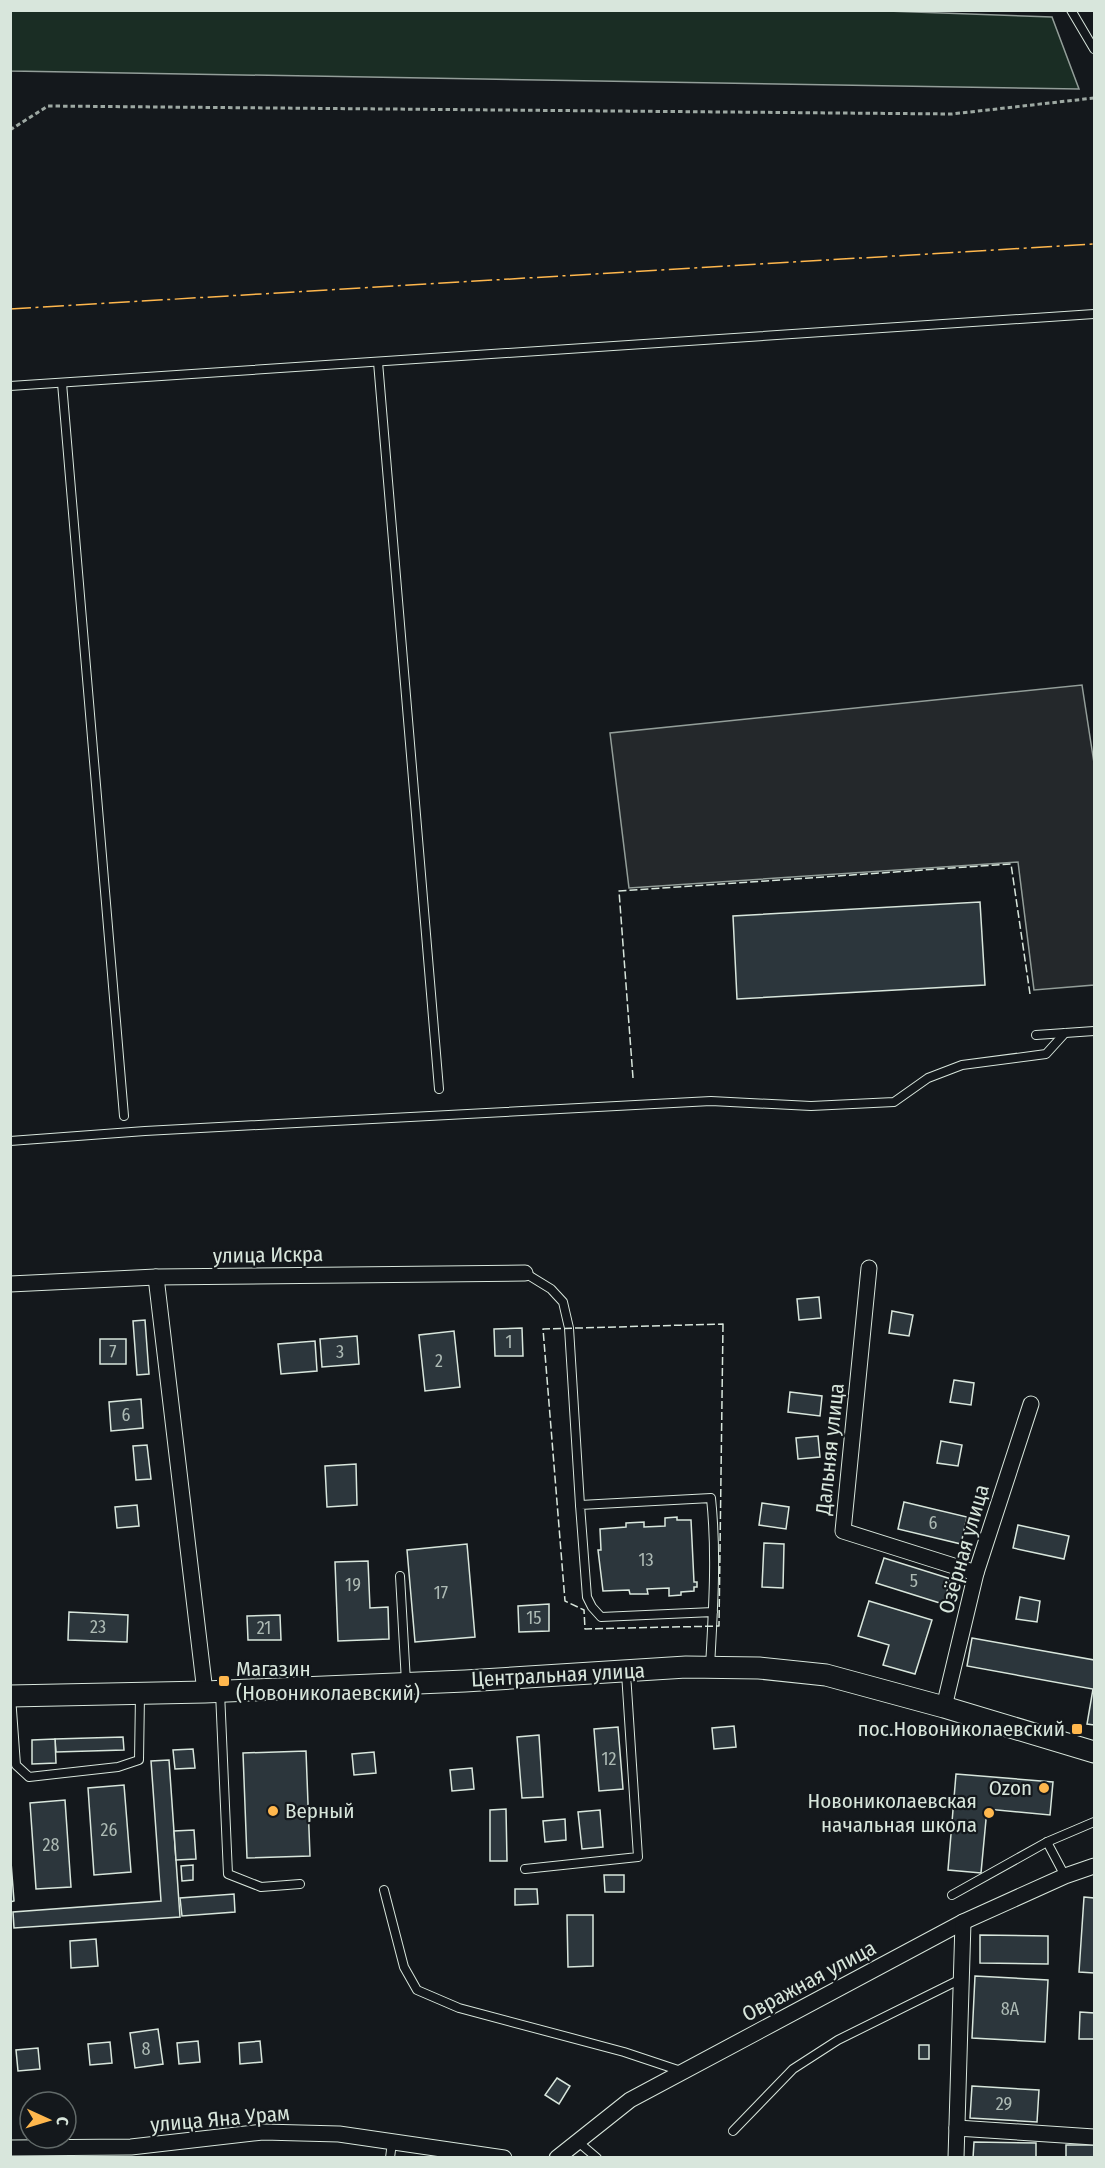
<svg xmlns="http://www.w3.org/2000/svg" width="1105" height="2168" font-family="'Fira Sans Condensed',sans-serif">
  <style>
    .green { fill: #1a2d24; stroke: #939e99; stroke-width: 1.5 }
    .parking { fill: #24282b; stroke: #939e99; stroke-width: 1.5 }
    .building { fill: #2c363c; stroke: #d8e6dc; stroke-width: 1.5 }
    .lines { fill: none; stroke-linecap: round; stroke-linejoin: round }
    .service-casing { stroke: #d8e6dc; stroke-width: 10 }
    .minor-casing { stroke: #d8e6dc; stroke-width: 17 }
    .secondary-casing { stroke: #d8e6dc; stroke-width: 23 }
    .path { stroke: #9da8a2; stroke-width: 3; stroke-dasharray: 4.5 3; stroke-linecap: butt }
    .service { stroke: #14181c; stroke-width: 8 }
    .minor { stroke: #14181c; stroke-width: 15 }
    .secondary { stroke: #14181c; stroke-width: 21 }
    .fence { stroke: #d8e6dc; stroke-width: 1.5; stroke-dasharray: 8 3; stroke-linecap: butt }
    .power { stroke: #ffb74d; stroke-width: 1.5; stroke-dasharray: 21 4.5 3 4.5; stroke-linecap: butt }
    .poi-dot { fill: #ffb74d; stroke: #14181c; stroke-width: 2 }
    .labels { text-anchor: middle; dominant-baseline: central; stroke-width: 4.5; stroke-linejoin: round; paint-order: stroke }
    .number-label { font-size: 18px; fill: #adbab4 }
    .street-label { font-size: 21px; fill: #d8e6dc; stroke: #14181c }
    .poi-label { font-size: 21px; fill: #d8e6dc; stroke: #14181c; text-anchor: end }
  </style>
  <rect width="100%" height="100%" fill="#14181c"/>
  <!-- green -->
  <path class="green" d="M11,10H859L1052,17L1079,89L11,71Z"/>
  <!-- parking -->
  <path class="parking" d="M1082,685L1094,763V985L1034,990L1018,862L629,888L610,733Z"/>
  <!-- building -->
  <g class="building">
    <path d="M980,902L985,985L737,999L733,916Z"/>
    <path d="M819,1297L821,1318L799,1320L797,1299Z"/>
    <path d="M892,1311L913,1315L909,1336L889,1333Z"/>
    <path d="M145,1320L149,1374L137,1375L133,1321Z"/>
    <path d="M522,1328L523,1356H495L494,1329Z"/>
    <path d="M454,1331L460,1387L425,1391L419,1335Z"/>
    <path d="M357,1336L359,1364L322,1367L320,1339Z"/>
    <rect x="100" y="1339" width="26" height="25"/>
    <path d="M315,1341L317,1371L281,1374L278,1344Z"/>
    <path d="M954,1380L974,1383L971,1405L950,1402Z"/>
    <path d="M790,1392L822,1396L820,1416L788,1412Z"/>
    <path d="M141,1399L143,1428L111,1431L109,1402Z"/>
    <path d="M818,1436L820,1457L798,1459L796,1438Z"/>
    <path d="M941,1441L962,1445L958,1466L937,1463Z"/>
    <path d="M147,1445L151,1479L136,1480L133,1446Z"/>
    <path d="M356,1464L357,1505L327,1507L325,1466Z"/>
    <path d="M904,1502L967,1517L961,1544L898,1529Z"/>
    <path d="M762,1503L789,1507L786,1529L759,1525Z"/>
    <path d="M137,1505L139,1526L117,1528L115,1507Z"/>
    <path d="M677,1517V1520H691L694,1582H697V1587H694V1591L681,1592V1595L669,1596V1588L647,1589L648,1594H630L629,1590L603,1591L598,1550H601L600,1529L626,1527V1523L644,1522V1527L665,1526V1518Z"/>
    <path d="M1018,1525L1069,1536L1064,1559L1013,1548Z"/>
    <path d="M764,1543L784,1544L783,1588L762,1587Z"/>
    <path d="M467,1544L475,1637L415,1642L407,1550Z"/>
    <path d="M884,1558L951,1579L943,1604L876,1583Z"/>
    <path d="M368,1561L370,1608L388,1607L389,1639L338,1641L335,1562Z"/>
    <path d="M1020,1597L1040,1601L1037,1622L1016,1619Z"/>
    <path d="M869,1601L932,1620L915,1674L883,1665L889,1645L858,1636Z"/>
    <path d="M549,1604V1631L519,1632L518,1606Z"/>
    <path d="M69,1612L128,1615L127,1642L68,1640Z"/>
    <path d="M280,1615L281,1640H248L247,1616Z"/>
    <path d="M972,1638L1094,1660V1725L1087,1724L1093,1689L967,1666Z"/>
    <path d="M734,1726L736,1747L714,1749L712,1728Z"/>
    <path d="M618,1727L623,1789L599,1791L594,1729Z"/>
    <path d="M539,1735L543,1797L522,1798L517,1737Z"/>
    <path d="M123,1737L124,1750L56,1752L55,1739Z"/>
    <path d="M55,1739L56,1763L32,1764V1740Z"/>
    <path d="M193,1749L195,1768L175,1769L173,1750Z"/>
    <path d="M306,1751L310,1856L247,1858L243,1753Z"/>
    <path d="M374,1752L376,1773L354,1775L352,1754Z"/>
    <path d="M169,1760L180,1917L14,1928L13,1912L161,1901L151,1761Z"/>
    <path d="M472,1768L474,1789L452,1791L450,1770Z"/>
    <path d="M956,1774L1053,1782L1050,1815L987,1809L981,1873L948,1870Z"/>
    <path d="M124,1785L131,1872L94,1875L88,1788Z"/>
    <path d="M65,1800L71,1887L36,1889L30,1803Z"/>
    <path d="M506,1809L507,1861H490V1810Z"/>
    <path d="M600,1810L603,1847L582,1849L578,1812Z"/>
    <path d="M565,1819L566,1840L545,1842L543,1821Z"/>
    <path d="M194,1830L196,1859L176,1860L174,1831Z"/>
    <path d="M10,1849L14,1901L10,1902Z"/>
    <path d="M193,1865V1880L182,1881L181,1866Z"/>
    <path d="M604,1875H624V1892H605Z"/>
    <path d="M515,1889H537L538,1904L515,1905Z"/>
    <path d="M234,1894L235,1912L182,1916L180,1898Z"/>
    <path d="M1084,1897L1094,1898V1973L1079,1972Z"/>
    <path d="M567,1915H593V1966L568,1967Z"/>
    <path d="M980,1935L1048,1936V1964L980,1963Z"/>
    <path d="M96,1939L98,1966L71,1968L70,1941Z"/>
    <path d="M975,1976L1048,1980L1045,2042L972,2038Z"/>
    <path d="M1080,2012L1094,2013V2039H1079Z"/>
    <path d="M158,2029L163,2064L135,2068L130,2033Z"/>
    <path d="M198,2041L200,2062L179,2064L177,2043Z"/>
    <path d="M260,2041L262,2062L240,2064L239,2043Z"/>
    <path d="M110,2042L112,2063L90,2065L88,2044Z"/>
    <rect x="919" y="2045" width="10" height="14"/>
    <path d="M38,2048L40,2069L18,2071L16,2050Z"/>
    <path d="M557,2078L570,2086L559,2104L545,2095Z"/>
    <path d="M972,2086L1039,2090L1037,2122L970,2118Z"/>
    <path d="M974,2142L1036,2143V2158H973Z"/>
    <rect x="1066" y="2145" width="28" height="13"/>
  </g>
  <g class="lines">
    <!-- service casing -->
    <g class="service-casing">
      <g id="service">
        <path d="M1071,10L1094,49"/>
        <path d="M378,362L439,1089"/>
        <path d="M62,383L124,1116"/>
        <path d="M10,386L1094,314"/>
        <path d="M1036,1035L1094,1031"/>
        <path d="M10,1141L145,1131L711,1101L811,1106L894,1102L928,1078L962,1065L1046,1054L1065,1033"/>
        <path d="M525,1273L551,1289L563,1302L569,1328L580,1505"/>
        <path d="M400,1576L406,1682"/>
        <path d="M710,1667C713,1610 717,1555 711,1498L580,1505L587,1597L592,1607L601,1617L713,1612"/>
        <path d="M220,1692L228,1874L261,1887L300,1884"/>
        <path d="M11,1696L16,1765L29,1777L118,1767L139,1760L140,1695"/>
        <path d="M1047,1842L1065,1876"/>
        <path d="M525,1869L638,1857L626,1673"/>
        <path d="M384,1890L404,1967L417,1990L459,2008L624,2052L681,2071"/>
        <path d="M952,1895L1047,1842L1094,1822"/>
        <path d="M733,2131L793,2069L838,2040L961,1979"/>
        <path d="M577,2141L597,2158"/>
        <path d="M390,2158L392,2142"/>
      </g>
    </g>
    <!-- minor casing -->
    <g class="minor-casing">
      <g id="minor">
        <path d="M869,1268L843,1531L976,1573"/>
        <path d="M156,1277L205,1692"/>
        <path d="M10,1284L156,1277L525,1273"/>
        <path d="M944,1707L976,1573L1031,1404"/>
        <path d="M957,2128L1094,2137"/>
        <path d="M10,2148L131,2147L263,2132L339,2134L504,2158"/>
        <path d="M557,2158L630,2100L963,1922L1065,1876L1094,1866"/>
        <path d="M956,2158L963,1922"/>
      </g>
    </g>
    <!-- secondary casing -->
    <g class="secondary-casing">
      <path id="secondary" d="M10,1696L205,1692L465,1681L686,1667L759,1668L826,1675L944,1707L1094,1752"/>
    </g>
    <!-- path -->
    <path class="path" d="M10,130L48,106L952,114L1094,98"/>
    <!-- service -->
    <use href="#service" class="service"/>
    <!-- minor -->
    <use href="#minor" class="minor"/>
    <!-- secondary -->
    <use href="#secondary" class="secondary"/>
    <!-- fence -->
    <g class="fence">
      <path d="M633,1078L619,891L1011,864L1030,994"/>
      <path d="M723,1324L719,1626L585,1629L584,1610L565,1601L543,1329Z"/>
    </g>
    <!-- power -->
    <path class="power" d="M10,309L1094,244"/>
  </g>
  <!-- markers -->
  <g class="poi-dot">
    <rect x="218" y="1675" width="12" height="12" rx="3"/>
    <rect x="1071" y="1723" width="12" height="12" rx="3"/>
    <circle cx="1044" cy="1788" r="6"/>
    <circle cx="273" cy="1811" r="6"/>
    <circle cx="989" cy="1813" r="6"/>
  </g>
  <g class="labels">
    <!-- number labels -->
    <g class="number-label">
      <text x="509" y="1342">1</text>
      <text x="113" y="1352">7</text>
      <text x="340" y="1352">3</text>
      <text x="439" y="1361">2</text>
      <text x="126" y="1415">6</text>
      <text x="933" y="1523">6</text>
      <text x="646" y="1560">13</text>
      <text x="914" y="1581">5</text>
      <text x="353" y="1585">19</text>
      <text x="441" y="1593">17</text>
      <text x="534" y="1618">15</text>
      <text x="98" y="1627">23</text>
      <text x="264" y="1628">21</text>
      <text x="609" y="1759">12</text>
      <text x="109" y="1830">26</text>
      <text x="51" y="1845">28</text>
      <text x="1010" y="2009">8А</text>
      <text x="146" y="2049">8</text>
      <text x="1004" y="2104">29</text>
    </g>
    <!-- street labels -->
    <g class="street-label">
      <text transform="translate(268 1255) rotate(-1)">улица Искра</text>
      <text transform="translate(830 1449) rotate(-84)">Дальняя улица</text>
      <text transform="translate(964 1549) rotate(-74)">Озёрная улица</text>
      <text transform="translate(558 1675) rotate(-3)">Центральная улица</text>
      <text transform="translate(809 1981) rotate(-28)">Овражная улица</text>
      <text transform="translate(220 2119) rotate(-5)">улица Яна Урам</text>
    </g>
    <!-- poi labels -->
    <g class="poi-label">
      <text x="236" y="1669" text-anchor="start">Магазин<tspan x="236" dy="24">(Новониколаевский)</tspan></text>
      <text x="1065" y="1729">пос.Новониколаевский</text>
      <text x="1032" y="1788">Ozon</text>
      <text x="977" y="1801">Новониколаевская<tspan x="977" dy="24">начальная школа</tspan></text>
      <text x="285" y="1811" text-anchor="start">Верный</text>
    </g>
  </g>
  <!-- border -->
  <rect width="1105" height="2168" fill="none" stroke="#d8e6dc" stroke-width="24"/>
  <!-- north arrow -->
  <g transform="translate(48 2120) rotate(94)"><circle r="28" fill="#14181c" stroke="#626a69" stroke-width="1.5"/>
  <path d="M0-4.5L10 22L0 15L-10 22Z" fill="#ffb74d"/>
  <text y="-9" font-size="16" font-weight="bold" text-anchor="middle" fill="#d8e6dc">С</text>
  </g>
</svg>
